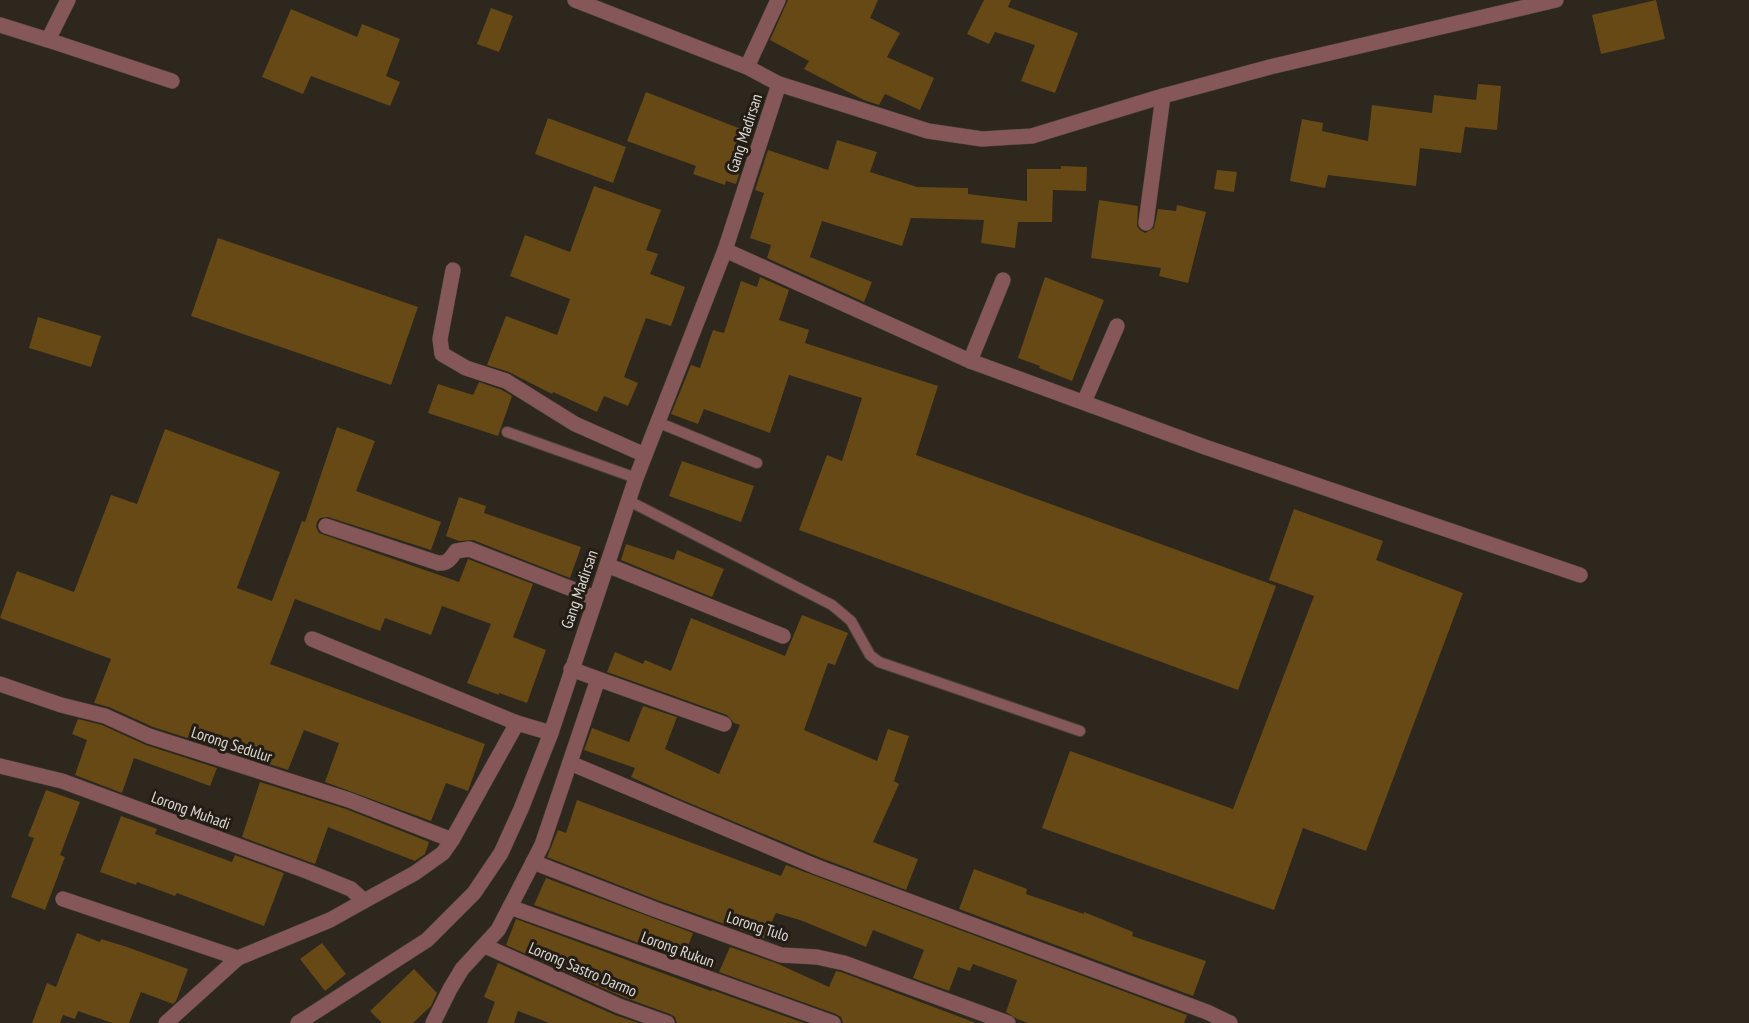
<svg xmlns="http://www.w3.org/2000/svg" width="1749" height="1023" font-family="'PT Sans Narrow',sans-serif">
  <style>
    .building { fill: #664915 }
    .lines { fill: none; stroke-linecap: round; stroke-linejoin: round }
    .service-casing { stroke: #49433b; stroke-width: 12 }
    .minor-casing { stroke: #49433b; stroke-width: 16 }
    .service { stroke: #855758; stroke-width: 10 }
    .minor { stroke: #855758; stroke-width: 15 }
    .labels { text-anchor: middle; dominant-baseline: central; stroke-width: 6; stroke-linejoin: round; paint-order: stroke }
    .street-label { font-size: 16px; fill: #dcd9d3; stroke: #231d15 }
  </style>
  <rect width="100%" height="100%" fill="#2d271e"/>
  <!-- building -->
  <g class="building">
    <path d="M788,0H878L870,18L900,33L887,57L934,78L920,110L885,94L879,105L864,100L804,69L809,61L770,40Z"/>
    <path d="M984,0H1011L1008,7L1078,33L1055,93L1021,81L1035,45L995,32L989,44L967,34Z"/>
    <path d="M1656,0L1665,39L1601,54L1592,15Z"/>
    <path d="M491,8L513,16L499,52L477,44Z"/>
    <path d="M291,9L357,37L362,24L400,39L386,76L400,82L390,106L311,76L303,94L262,77Z"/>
    <path d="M1478,84L1501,86L1497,130L1465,127L1461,153L1420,148L1416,186L1328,175L1325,188L1290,181L1302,119L1323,123L1322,131L1368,141L1372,105L1432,113L1434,95L1476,100Z"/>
    <path d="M646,92L746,131L742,141L749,144L736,184L726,181L725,185L693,174L696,166L627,141Z"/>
    <path d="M548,118L626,147L613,183L535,154Z"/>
    <path d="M837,140L877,152L870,172L917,187L968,188V194L1027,201V169H1061V166L1087,167L1086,191L1053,190L1052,222H1018L1015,248L981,243L984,220L911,218L902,246L822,221L810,257L872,282L864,302L767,258L771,245L750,238L764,193L755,190L768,150L828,170Z"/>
    <path d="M1217,170L1237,172L1234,192L1214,189Z"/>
    <path d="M594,186L661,210L646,250L658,254L650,274L685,287L671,326L646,318L624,377L638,383L628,406L604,396L597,412L553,392L552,394L509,372L487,365L506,316L557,335L570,299L510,276L525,235L570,252Z"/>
    <path d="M1099,200L1138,206L1137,226L1140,230L1145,233L1154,228L1158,209L1176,211L1177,205L1206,212L1188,283L1159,276L1161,268L1091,258Z"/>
    <path d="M218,238L418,307L391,385L191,316Z"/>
    <path d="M760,277L789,290L779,320L809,330L805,343L938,386L916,455L1276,586L1238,690L799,530L827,455L842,461L862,398L789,375L770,433L704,409L698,424L671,414L691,365L700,368L713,330L724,333L741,281L757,287Z"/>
    <path d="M1045,277L1104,300L1072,381L1039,368L1040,366L1018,358Z"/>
    <path d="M38,317L101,336L91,367L29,348Z"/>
    <path d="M479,382L502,390L512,396L498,436L428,413L438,384L473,395Z"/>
    <path d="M337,427L375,441L356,491L441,522L431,550L328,517L320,518L317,522L316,527L319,533L459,582L468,559L533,584L513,637L546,650L527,703L499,693V695L467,683L491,624L442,606L431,635L385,618L380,631L295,599L270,664L485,744L468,791L446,783L431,821L325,782L339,743L304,730L288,770L153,727L109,707L94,703L111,659L0,618L17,571L74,592L111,495L137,504L165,429L280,472L237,588L272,601L302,521L305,522Z"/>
    <path d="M682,461L754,486L741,522L669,496Z"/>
    <path d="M459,497L486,506L484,513L581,547L570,578L473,540L459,541L446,536Z"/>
    <path d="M1294,509L1383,541L1376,560L1463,593L1366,851L1303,828L1274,910L1042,828L1070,751L1233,809L1314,596L1269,580Z"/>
    <path d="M626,544L674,560L677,550L724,569L712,597L621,560Z"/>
    <path d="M802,615L848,633L835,665L828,663L804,730L877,761L888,729L909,736L894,781L899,784L873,842L918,859L906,890L821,858L675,797L631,777L635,768L584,750L592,728L629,742L643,706L677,717L665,749L719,774L740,725L734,723L727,715L607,672L615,652L643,664L645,660L671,671L691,618L785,656Z"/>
    <path d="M78,719L102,725L146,745L217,768L210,786L134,758L122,793L75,775L87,740L72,734Z"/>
    <path d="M260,782L346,809L429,842L425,854L415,861L328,827L315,864L242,837Z"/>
    <path d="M46,790L80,802L60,855L65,857L45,910L11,897L34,838L28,836Z"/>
    <path d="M577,800L781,876L786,865L1187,1015L1184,1023H1028L1017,1019L1006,1012L1017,980L973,964L970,971L958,967L949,991L913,978L924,950L873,930L866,947L800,920L776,913L764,938L657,900L547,857L558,830L566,833Z"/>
    <path d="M121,816L157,829L155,834L232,862L235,855L284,873L264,926L177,893L175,896L137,882L136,885L100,872Z"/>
    <path d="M974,869L1027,889L1026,894L1084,914V912L1133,932L1132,936L1206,961L1193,996L959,909Z"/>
    <path d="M546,878L693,933L683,959L534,905Z"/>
    <path d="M516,919L711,991L712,990L804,1023H677L675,1017L670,1014L623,997L506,945Z"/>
    <path d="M77,933L100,942L101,939L127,947L188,969L176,1001L173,1004L141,992L129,1023H112L78,1011L75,1019L63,1015L60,1023H32L47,983L56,987Z"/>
    <path d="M322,943L346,974L325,991L300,959Z"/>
    <path d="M730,947L776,963L829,987L836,971L841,972L976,1023H843L841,1017L836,1014L719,972Z"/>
    <path d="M498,963L615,1015L638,1023H549L518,1011L514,1023H487L495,1002L484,997Z"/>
    <path d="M414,969L437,993L431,1006L413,1023H382L370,1011Z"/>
  </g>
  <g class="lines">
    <!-- service casing -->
    <g class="service-casing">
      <g id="service">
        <path d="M657,422L757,463"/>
        <path d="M507,432L636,478"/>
        <path d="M629,501L832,605L851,621L870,655L879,662L1080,731"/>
      </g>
    </g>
    <!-- minor casing -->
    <g class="minor-casing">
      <g id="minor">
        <path d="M575,0L747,67L779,84L928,131L982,139L1032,136L1163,96L1270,67L1556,0"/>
        <path d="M0,25L48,40L68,0"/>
        <path d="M48,40L172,81"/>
        <path d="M747,67L778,0"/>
        <path d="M1146,223L1163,96"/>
        <path d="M725,250L970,361L1205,447L1580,575"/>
        <path d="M453,270L440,339L442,354L466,368L506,381L575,424L645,455"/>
        <path d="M970,361L1003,280"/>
        <path d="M1084,402L1117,326"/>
        <path d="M326,526L438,563C448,564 451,558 456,551L469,549L595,598"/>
        <path d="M607,565L783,636"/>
        <path d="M312,639L517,723"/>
        <path d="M571,669L598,679"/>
        <path d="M0,684L61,705L105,716L149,736L349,800L452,840"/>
        <path d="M570,763L817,867L1207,1012L1230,1023"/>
        <path d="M0,766L62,781L309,872L351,889L364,901"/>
        <path d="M533,862L654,909L781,955L817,957L844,963L1008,1023"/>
        <path d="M63,899L238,958"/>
        <path d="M510,907L833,1023"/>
        <path d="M485,946L619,1006L667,1023"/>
        <path d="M166,1023L238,958L330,920L364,901L415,873L443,853L452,840L517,723L551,733"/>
        <path d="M298,1023L427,940L474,893L501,853L521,809L551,733L636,478L725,250L779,84"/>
        <path d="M433,1023L450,989L462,969L498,930L542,845L598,679L724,724"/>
      </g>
    </g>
    <!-- service -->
    <use href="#service" class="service"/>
    <!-- minor -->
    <use href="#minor" class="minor"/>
  </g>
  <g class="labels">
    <!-- street labels -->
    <g class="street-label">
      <text transform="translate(744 133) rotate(-72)">Gang Madirsan</text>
      <text transform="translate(579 589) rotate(-71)">Gang Madirsan</text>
      <text transform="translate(232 744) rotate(18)">Lorong Sedulur</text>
      <text transform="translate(191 810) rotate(20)">Lorong Muhadi</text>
      <text transform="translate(758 926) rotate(18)">Lorong Tulo</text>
      <text transform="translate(678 949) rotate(20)">Lorong Rukun</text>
      <text transform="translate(583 969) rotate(23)">Lorong Sastro Darmo</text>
    </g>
  </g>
</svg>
